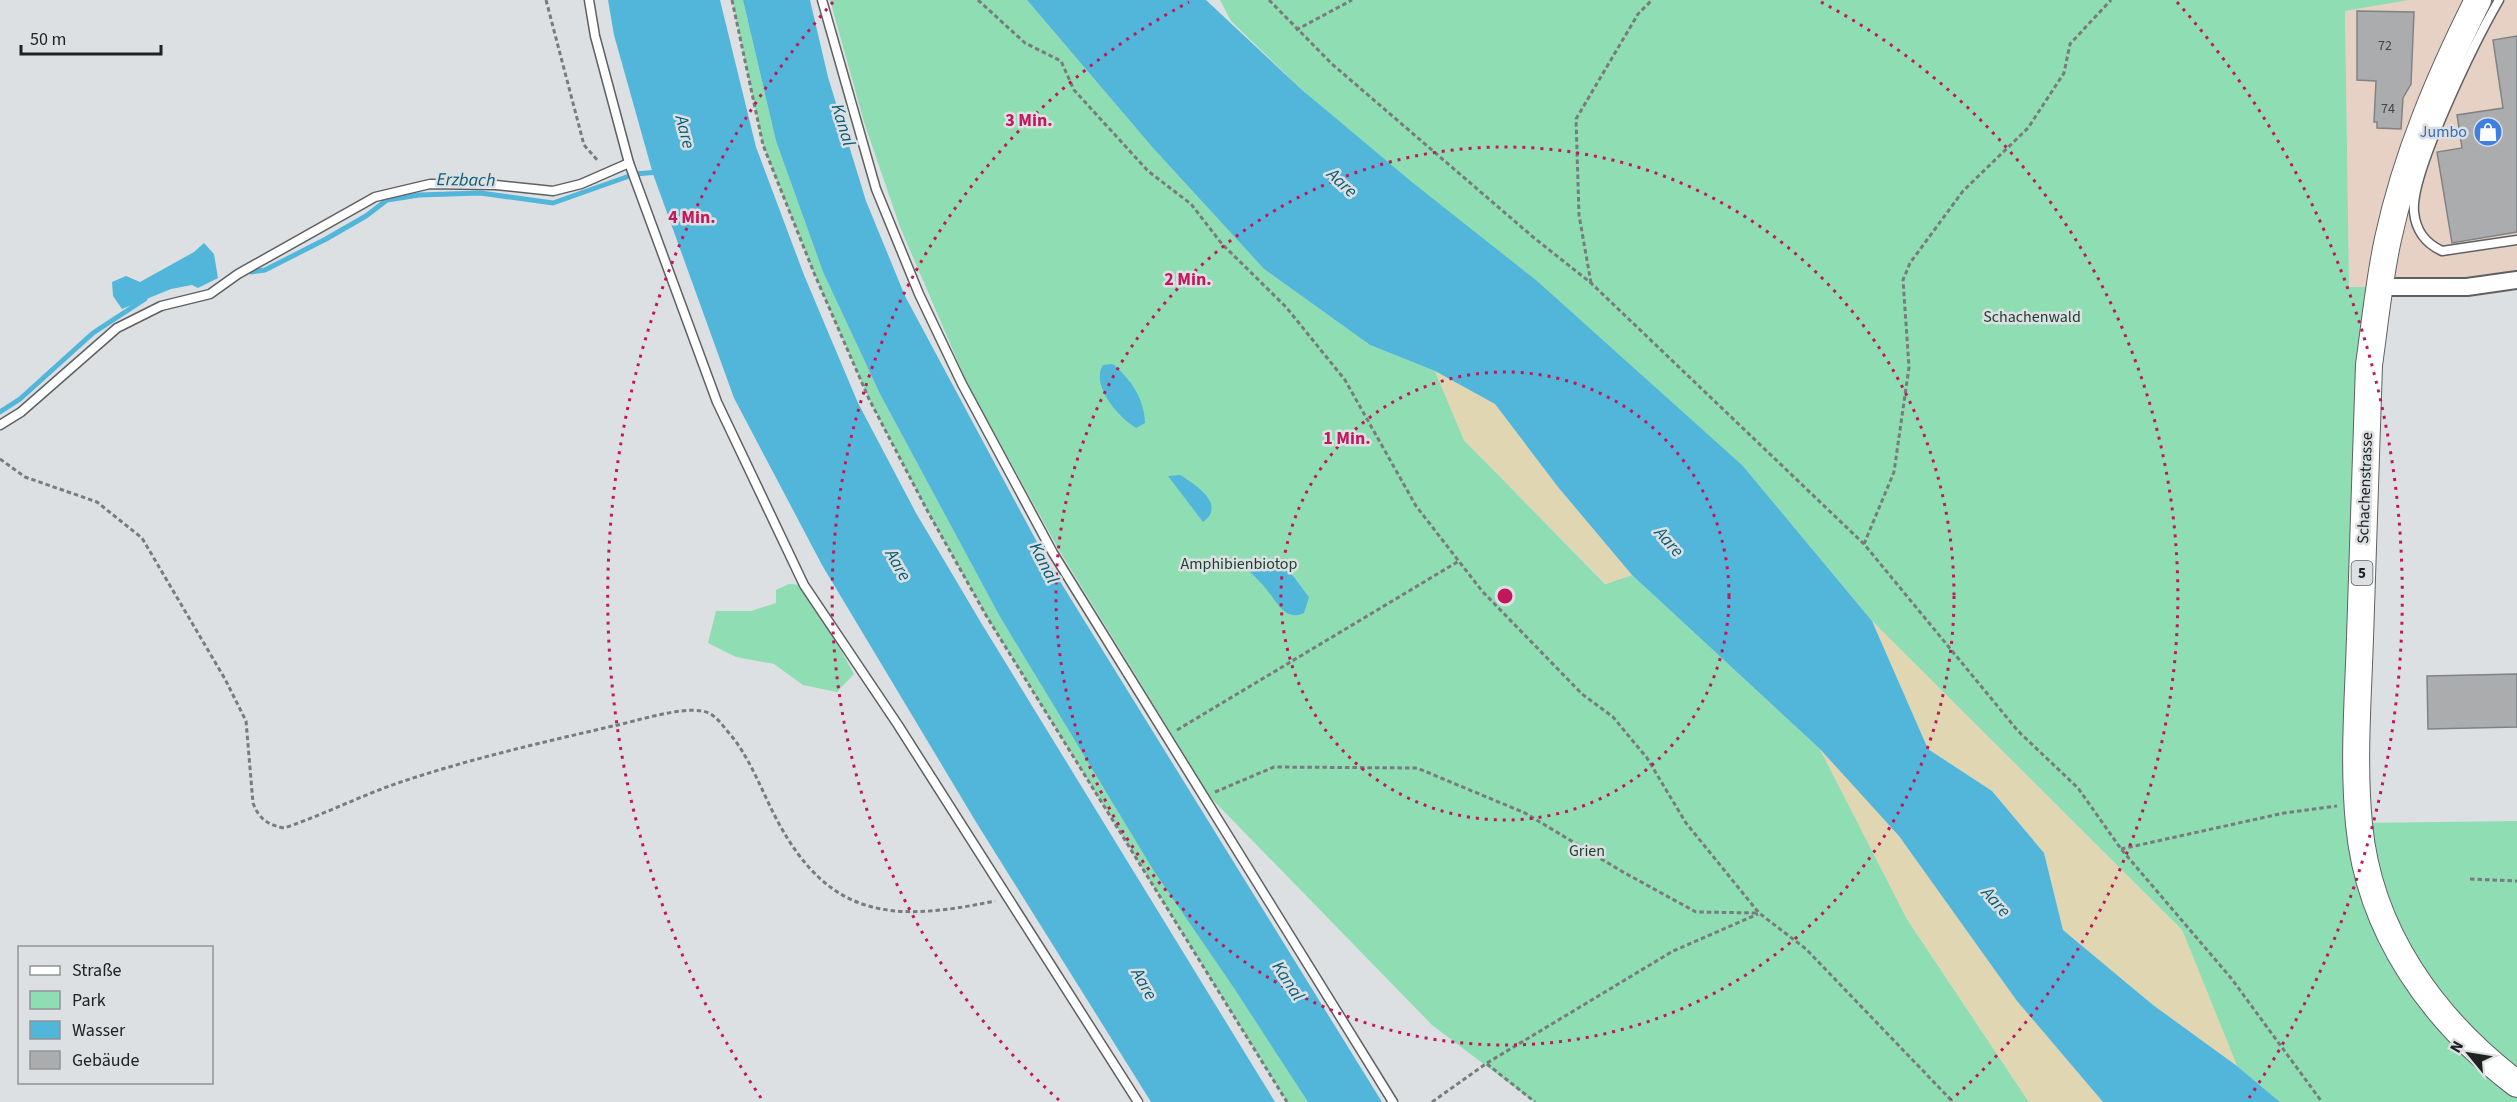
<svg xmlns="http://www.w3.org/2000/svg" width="2517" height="1102" font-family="'Source Sans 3',sans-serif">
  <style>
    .commercial { fill: #e7d0c4 }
    .green { fill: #8eddb3 }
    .sand { fill: #e0d6b1 }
    .water { fill: #52b6db }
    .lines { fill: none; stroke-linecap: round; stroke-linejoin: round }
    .stream { stroke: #52b6db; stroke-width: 5 }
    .building { fill: #aaacae; stroke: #808385; stroke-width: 1.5 }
    .lane-casing { stroke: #5e6062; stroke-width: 11 }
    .street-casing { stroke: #5e6062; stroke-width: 20 }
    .primary-casing { stroke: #5e6062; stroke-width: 28 }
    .path { stroke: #797b7c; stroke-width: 3; stroke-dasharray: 4.5 3; stroke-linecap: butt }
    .lane { stroke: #fff; stroke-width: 8 }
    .street { stroke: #fff; stroke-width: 16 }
    .primary { stroke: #fff; stroke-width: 26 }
    .ring { fill: none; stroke: #c2185b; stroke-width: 3; stroke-dasharray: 3 6 }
    .labels { text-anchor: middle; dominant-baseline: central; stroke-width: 5; stroke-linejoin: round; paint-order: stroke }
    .number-label { font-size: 14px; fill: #424444 }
    .shield { fill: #dde0e2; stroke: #595a5b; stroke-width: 1.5 }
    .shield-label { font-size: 15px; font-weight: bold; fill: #202121 }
    .shop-label { font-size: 16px; fill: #366cbe; stroke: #dde0e2; text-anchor: end }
    .park-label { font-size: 16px; fill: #183e2c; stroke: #dde0e2 }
    .street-label { font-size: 16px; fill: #202121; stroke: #dde0e2 }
    .water-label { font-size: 18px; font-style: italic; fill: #075c76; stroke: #dde0e2 }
    .centre { fill: #c2185b; stroke: #dde0e2; stroke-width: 3 }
    .ring-label { font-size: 18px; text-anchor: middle; font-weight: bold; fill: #c2185b; stroke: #dde0e2; stroke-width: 5; stroke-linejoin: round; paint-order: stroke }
  </style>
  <rect width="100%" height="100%" fill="#dde0e2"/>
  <!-- commercial -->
  <path class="commercial" d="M2409,0H2517V280L2467,287L2349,288L2345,11Z"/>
  <!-- green -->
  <g class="green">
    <path d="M732,0H743L776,141L823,272L880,394L999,615L1308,1102H1287L987,617L928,512L869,399L814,273L763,145Z"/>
    <path d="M830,0H1027L1153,148L1264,269L1370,345L1435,371L1464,440L1605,584L1632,575L1820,749L1907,919L2029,1102H1534L1432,1025L1211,798L1059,550L968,385L900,227L864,122Z"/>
    <path d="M1220,0H2409L2345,11L2349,287H2380L2359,823L2517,821V1102H2280L2237,1066L2182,930L1872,621L1743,466L1301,89L1231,21Z"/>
    <path d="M789,584L804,585L854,674L837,692L803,685L774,664L736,657L708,643L716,611H751L776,603V590Z"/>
  </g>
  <!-- sand -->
  <g class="sand">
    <path d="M1435,371L1495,404L1558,487L1632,575L1606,584L1464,440Z"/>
    <path d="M1872,621L2182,930L2237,1066L2153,1005L2063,930L2044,853L1992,791L1928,749Z"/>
    <path d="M1820,749L1899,836L2017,1001L2103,1102H2029L1907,919Z"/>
  </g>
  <!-- water -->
  <g class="water">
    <path d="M608,0H720L756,147L804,275L858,403L916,513L980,621L1275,1102H1151L976,822L822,565L734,398L653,174L614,35Z"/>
    <path d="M743,0H810L828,77L866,201L905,296L1045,557L1382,1102H1308L1234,988L1154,871L999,615L880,394L823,272L776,141Z"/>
    <path d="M1027,0H1206L1301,89L1413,183L1537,281L1743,466L1872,621L1928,749L1992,791L2044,853L2063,930L2153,1005L2237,1066L2280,1102H2103L2017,1001L1899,836L1820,749L1632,575L1558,487L1495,404L1435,371L1370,345L1264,269L1153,148Z"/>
    <path d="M204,243L214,254L218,278L198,288L192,285L171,289L122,309L113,296L112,282L126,276L140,282L194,252Z"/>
    <path d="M1113,364C1131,380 1144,398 1145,423L1136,428C1119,418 1090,385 1103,365Z"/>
    <path d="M1180,475C1195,484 1227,505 1203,522L1168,476Z"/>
    <path d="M1262,559C1287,561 1295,580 1309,597L1304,613C1285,622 1277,602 1267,590C1260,581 1251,573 1243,565Z"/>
  </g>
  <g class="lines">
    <!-- stream -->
    <g class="stream">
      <path d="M251,272L265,270L326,239L366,216L387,200L419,195L480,193L553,203L635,174L659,172"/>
      <path d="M0,412L20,399L93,333L145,299"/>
    </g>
  </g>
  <!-- building -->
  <g class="building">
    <path d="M2357,11L2414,12L2411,84L2403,98L2401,129L2377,128V122H2374L2376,81L2357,80Z"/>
    <path d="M2517,36V232L2452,243L2437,152L2462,148L2457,115L2503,108L2493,40Z"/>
    <path d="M2517,674V727L2428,729L2427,676Z"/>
  </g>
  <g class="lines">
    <!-- lane casing -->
    <g class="lane-casing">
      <g id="lane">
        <path d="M589,0L595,36L629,163L717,402L804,585L898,725L1138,1102"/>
        <path d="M822,0L876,189L919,294L962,384L1053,553L1393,1102"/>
        <path d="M2499,0C2477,38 2410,173 2414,212C2416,231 2425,243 2442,251L2517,240"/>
        <path d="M0,425L21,412L117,328L161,306L210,294L238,274L375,197L430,184L496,185L553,191L581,184L629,163"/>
      </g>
    </g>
    <!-- street casing -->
    <g class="street-casing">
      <path id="street" d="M2380,287H2467L2517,280"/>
    </g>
    <!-- primary casing -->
    <g class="primary-casing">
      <path id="primary" d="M2478,0C2440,76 2406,155 2388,239C2379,280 2375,323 2369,365C2366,456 2363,547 2360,638C2358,699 2353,763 2359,824C2369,932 2433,1020 2517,1084"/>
    </g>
    <!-- path -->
    <g class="path">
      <path d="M546,0L584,145L599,162"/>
      <path d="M732,0L763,145L814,273L869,399L928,512L987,617L1287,1102"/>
      <path d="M978,0L1025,43L1061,61L1074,90L1148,171L1191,204L1222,244L1286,307L1345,380L1416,506L1482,591L1582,694L1613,717L1647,758L1686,823L1759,913L1806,949L1953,1102"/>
      <path d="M1269,0L1332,64L1533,237L1591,283L1864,544L2018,731L2078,788L2121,849L2231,978L2322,1102"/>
      <path d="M1296,30L1352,0"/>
      <path d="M1591,283L1579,215L1576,119L1638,14L1652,0"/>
      <path d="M0,459L25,477L97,502L142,538L225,679L246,721L253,803C259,819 268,825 284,828C323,815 360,796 398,783C469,759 540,743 613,726C637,721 678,707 702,711C715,713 721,724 729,733C750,757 762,792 777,820C830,920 894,922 995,901"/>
      <path d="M1864,544L1894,472L1909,367L1903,280L1910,263L1963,191L2028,128L2064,73L2070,44L2111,0"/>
      <path d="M1177,730L1459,561"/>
      <path d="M1215,792L1274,767L1417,768L1525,813L1623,872L1696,912L1759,913"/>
      <path d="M2121,849L2284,813L2337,806"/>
      <path d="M2470,879L2517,881"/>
      <path d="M1487,1064L1535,1102"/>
      <path d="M1432,1102L1487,1063L1673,951L1758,914"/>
    </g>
    <!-- lane -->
    <use href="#lane" class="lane"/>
    <!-- street -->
    <use href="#street" class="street"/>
    <!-- primary -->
    <use href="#primary" class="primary"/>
  </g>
  <!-- distance rings -->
  <g class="ring">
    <circle cx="1505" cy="596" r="224"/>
    <circle cx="1505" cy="596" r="449"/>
    <path d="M1059 1100A673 673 0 0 1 1189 2M1821 2A673 673 0 0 1 1951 1100"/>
    <path d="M761 1098A897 897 0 0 1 833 2M2177 2A897 897 0 0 1 2249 1098"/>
  </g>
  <!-- icons -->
  <defs>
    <g id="shop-disc" transform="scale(1.5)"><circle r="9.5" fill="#3f7fe0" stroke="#dde0e2"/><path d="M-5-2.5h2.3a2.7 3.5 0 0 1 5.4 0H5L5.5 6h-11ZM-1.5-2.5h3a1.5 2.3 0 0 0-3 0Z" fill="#fff"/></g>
  </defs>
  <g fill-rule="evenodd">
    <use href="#shop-disc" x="2488" y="132"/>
  </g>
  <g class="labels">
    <!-- number labels -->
    <g class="number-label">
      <text x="2385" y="46">72</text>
      <text x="2388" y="109">74</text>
    </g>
    <!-- shield labels -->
    <rect class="shield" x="2351.5" y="561" width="21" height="24" rx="4.5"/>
    <g class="shield-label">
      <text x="2362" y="573">5</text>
    </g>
    <!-- shop labels -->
    <g class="shop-label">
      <text x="2467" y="132">Jumbo</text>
    </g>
    <!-- park labels -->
    <g class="park-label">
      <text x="2032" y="317">Schachenwald</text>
      <text x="1239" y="564">Amphibienbiotop</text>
      <text x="1587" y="851">Grien</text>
    </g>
    <!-- street labels -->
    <g class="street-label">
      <text transform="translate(2365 488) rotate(-88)">Schachenstrasse</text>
    </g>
    <!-- water labels -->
    <g class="water-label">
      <text transform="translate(843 125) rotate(73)">Kanal</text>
      <text transform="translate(685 132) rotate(76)">Aare</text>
      <text transform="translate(466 180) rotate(1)">Erzbach</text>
      <text transform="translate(1342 183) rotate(43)">Aare</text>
      <text transform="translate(1669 542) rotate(48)">Aare</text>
      <text transform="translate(1044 563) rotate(63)">Kanal</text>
      <text transform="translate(898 565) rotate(60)">Aare</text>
      <text transform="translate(1996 902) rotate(48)">Aare</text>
      <text transform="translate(1288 981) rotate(57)">Kanal</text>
      <text transform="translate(1144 984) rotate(60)">Aare</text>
    </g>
  </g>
  <circle cx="1505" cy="596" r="9" class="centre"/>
  <g class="ring-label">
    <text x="1029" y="126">3 Min.</text>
    <text x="692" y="223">4 Min.</text>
    <text x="1188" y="285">2 Min.</text>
    <text x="1347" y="444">1 Min.</text>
  </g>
  <!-- legend -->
  <rect x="18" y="946" width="195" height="138" fill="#dde0e2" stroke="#919495" stroke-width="1.5"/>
  <rect x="30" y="966" width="30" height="9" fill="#ffffff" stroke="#919495" stroke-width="1.5"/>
  <text x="72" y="976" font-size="18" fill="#202121">Straße</text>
  <rect x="30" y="991" width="30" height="18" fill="#8eddb3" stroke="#919495" stroke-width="1.5"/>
  <text x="72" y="1006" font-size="18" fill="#202121">Park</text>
  <rect x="30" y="1021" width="30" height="18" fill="#52b6db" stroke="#919495" stroke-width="1.5"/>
  <text x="72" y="1036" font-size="18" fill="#202121">Wasser</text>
  <rect x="30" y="1051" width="30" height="18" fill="#aaacae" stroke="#919495" stroke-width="1.5"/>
  <text x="72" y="1066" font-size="18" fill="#202121">Gebäude</text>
  <!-- north arrow -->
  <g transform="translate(2469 1054) rotate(300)" stroke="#dde0e2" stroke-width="4.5" paint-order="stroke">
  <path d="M0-4.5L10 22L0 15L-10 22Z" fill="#202121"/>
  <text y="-9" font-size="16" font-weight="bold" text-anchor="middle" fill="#202121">N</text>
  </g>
  <!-- scale -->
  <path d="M21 45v9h140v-9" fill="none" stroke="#202121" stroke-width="3"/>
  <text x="30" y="45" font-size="18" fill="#202121" stroke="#dde0e2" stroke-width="4.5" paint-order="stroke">50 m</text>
</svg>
